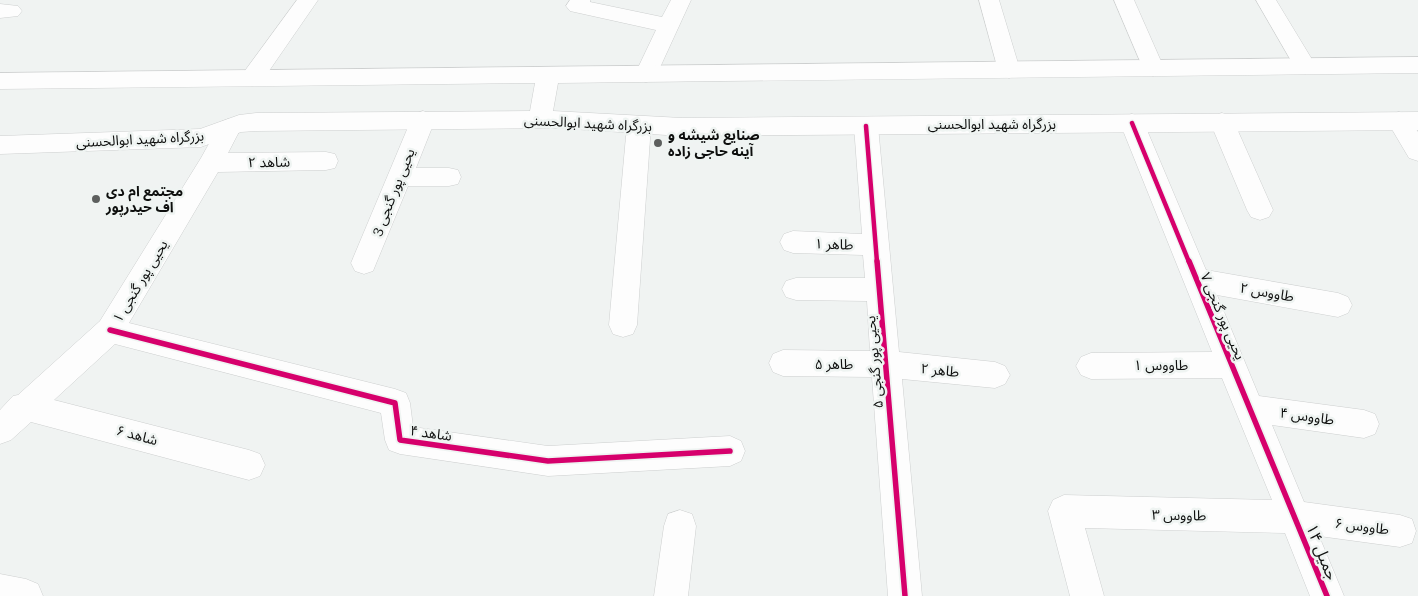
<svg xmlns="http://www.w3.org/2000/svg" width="1418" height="596" font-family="'Roboto Serif','Noto Sans Arabic',serif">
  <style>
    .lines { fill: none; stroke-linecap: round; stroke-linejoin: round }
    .street-casing { stroke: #cdcfcf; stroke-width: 1 }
    .primary-casing { stroke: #cdcfcf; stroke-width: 1 }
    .street { fill: #fdfdfd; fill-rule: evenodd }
    .primary { fill: #fdfdfd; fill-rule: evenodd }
    .cycleway-far1-casing { stroke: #eff4f2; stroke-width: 7 }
    .cycleway-casing { stroke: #eff4f2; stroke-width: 9 }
    .cycleway-far1 { stroke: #d6006c; stroke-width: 4.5 }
    .cycleway { stroke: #d6006c; stroke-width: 5.5 }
    .poi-dot { fill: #5d5f5e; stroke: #eff4f2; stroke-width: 2 }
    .labels { text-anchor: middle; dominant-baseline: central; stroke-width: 5; stroke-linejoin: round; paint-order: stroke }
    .street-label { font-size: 14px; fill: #0e0f0e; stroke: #eff4f2 }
    .poi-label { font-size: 14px; font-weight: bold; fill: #0e0f0e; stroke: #eff4f2; text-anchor: start }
    .near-street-label { font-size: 16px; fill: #0e0f0e; stroke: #eff4f2 }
  </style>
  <rect width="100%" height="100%" fill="#f0f3f2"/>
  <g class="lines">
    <!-- street casing -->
    <g class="street-casing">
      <g id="street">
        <path d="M297,0H318L260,84L252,86L244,84L241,78L244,72Z"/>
        <path d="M570,0H590V2L662,17L671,0H691L657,74L654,80L646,82L638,80L635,74L656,30L570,11L566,6Z"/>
        <path d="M979,0H999L1020,70L1017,75L1009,78L1001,75L998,70Z"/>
        <path d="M1114,0H1134L1164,68L1161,73L1153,76L1145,73Z"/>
        <path d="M1256,0H1276L1316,66L1313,71L1305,74L1297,71Z"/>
        <path d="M0,4L18,6L22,11L18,16L0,18Z"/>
        <path d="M423,111L431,114L435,120L416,168H449L458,170L461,177L458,184L449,186H408L373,271L364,274L355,271L351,263L411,120L415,114Z"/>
        <path d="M1399,112L1407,115L1418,132V161L1409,158L1387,121L1391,115Z"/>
        <path d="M1222,113L1230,116L1234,122L1273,210L1269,217L1260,220L1251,217L1247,210L1210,122L1214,116Z"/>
        <path d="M1132,114L1140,117L1144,123L1206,270L1338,293L1348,297L1352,305L1348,313L1338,317L1217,295L1259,396L1364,410L1375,414L1379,424L1375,434L1364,438L1272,425L1304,502L1400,515L1412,519L1416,531L1412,543L1400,547L1319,536L1344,596H1310L1285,533L1085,528L1104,596H1070L1048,511L1053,500L1064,495L1272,500L1222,378L1091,379L1081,375L1076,366L1081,357L1091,353L1212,352L1120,123L1124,117Z"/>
        <path d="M639,116L647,119L651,125L637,325L633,334L623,337L613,334L609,325L627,125L631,119Z"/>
        <path d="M866,117L874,120L878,126L899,352L995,362L1005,366L1010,375L1005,384L995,388L902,379L922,596H888L872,377L783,376L773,372L769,363L773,354L783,350L870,351L867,301L796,300L786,297L782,289L786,281L796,278H865L863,255L793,253L784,250L780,242L784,234L793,231L862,234L854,126L858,120Z"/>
        <path d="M229,119L237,122L241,128L228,153L326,152L335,154L338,161L335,168L326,170L218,172L129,323L395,389L406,393L410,403L413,427L548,446L730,436L741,441L745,451L741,461L730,466L548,476L400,454L389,450L385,440L381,413L115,344L54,400L249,450L260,454L265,465L260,476L249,480L31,422L11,440L0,444V410L13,396L18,395L100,321L201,158L221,122Z"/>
        <path d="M680,510L692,514L696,526L688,596H654L664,526L668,514Z"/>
        <path d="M0,574L26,579L38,584L43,596H0Z"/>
      </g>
    </g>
    <!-- primary casing -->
    <g class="primary-casing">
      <path id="primary" d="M1418,57V73L558,83L553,111L682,118L1418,112V130L682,136L557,128L256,131L241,132L201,147L0,154V136L200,129L239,115L256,113L530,111L535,83L0,89V73Z"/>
    </g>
    <!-- street -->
    <use href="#street" class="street"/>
    <!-- primary -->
    <use href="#primary" class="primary"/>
    <!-- cycleway-far1 casing -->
    <g class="cycleway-far1-casing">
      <g id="cycleway-far1">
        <path d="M1132,123L1189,262"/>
        <path d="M866,126L877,262"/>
      </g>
    </g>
    <!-- cycleway casing -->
    <g class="cycleway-casing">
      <g id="cycleway">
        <path d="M877,261L905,596"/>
        <path d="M1189,261L1327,596"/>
        <path d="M110,330L395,403L400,440L548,461L730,451"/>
      </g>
    </g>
    <!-- cycleway-far1 -->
    <use href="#cycleway-far1" class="cycleway-far1"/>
    <!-- cycleway -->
    <use href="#cycleway" class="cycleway"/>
  </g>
  <!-- markers -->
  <g class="poi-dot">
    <circle cx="658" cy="143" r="5"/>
    <circle cx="96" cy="199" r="5"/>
  </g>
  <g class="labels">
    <!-- street labels -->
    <g class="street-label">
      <text transform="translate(588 123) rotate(3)">بزرگراه شهید ابوالحسنی</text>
      <text x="992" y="124">بزرگراه شهید ابوالحسنی</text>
      <text transform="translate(140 139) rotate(-3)">بزرگراه شهید ابوالحسنی</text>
      <text transform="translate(269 162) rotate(-1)">شاهد ۲</text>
      <text transform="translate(393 192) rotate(-68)">یحیی پور گنجی 3</text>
      <text transform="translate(834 244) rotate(2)">طاهر ۱</text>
      <text transform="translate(140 281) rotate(-59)">یحیی پور گنجی ۱</text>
      <text transform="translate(1267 292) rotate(10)">طاووس ۲</text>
      <text transform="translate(1223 316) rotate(67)">یحیی پور گنجی ۷</text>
      <text transform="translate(874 362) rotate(-95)">یحیی پور گنجی ۵</text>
      <text x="834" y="364">طاهر ۵</text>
      <text x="1161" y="365">طاووس ۱</text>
      <text transform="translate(940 370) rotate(6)">طاهر ۲</text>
      <text transform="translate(1307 416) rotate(8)">طاووس ۴</text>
      <text transform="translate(431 433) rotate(8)">شاهد ۴</text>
      <text transform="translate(137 435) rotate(15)">شاهد ۶</text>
      <text transform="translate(1179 515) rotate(1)">طاووس ۳</text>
      <text transform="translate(1362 526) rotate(7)">طاووس ۶</text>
    </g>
    <!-- poi labels -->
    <g class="poi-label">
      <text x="668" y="135">صنایع شیشه و<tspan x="668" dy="16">آینه حاجی زاده</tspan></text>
      <text x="106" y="191">مجتمع ام دی<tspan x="106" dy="16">اف حیدرپور</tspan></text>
    </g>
    <!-- near-street labels -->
    <g class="near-street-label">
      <text transform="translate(1322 552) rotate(68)">جمیل ۱۴</text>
    </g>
  </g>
</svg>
